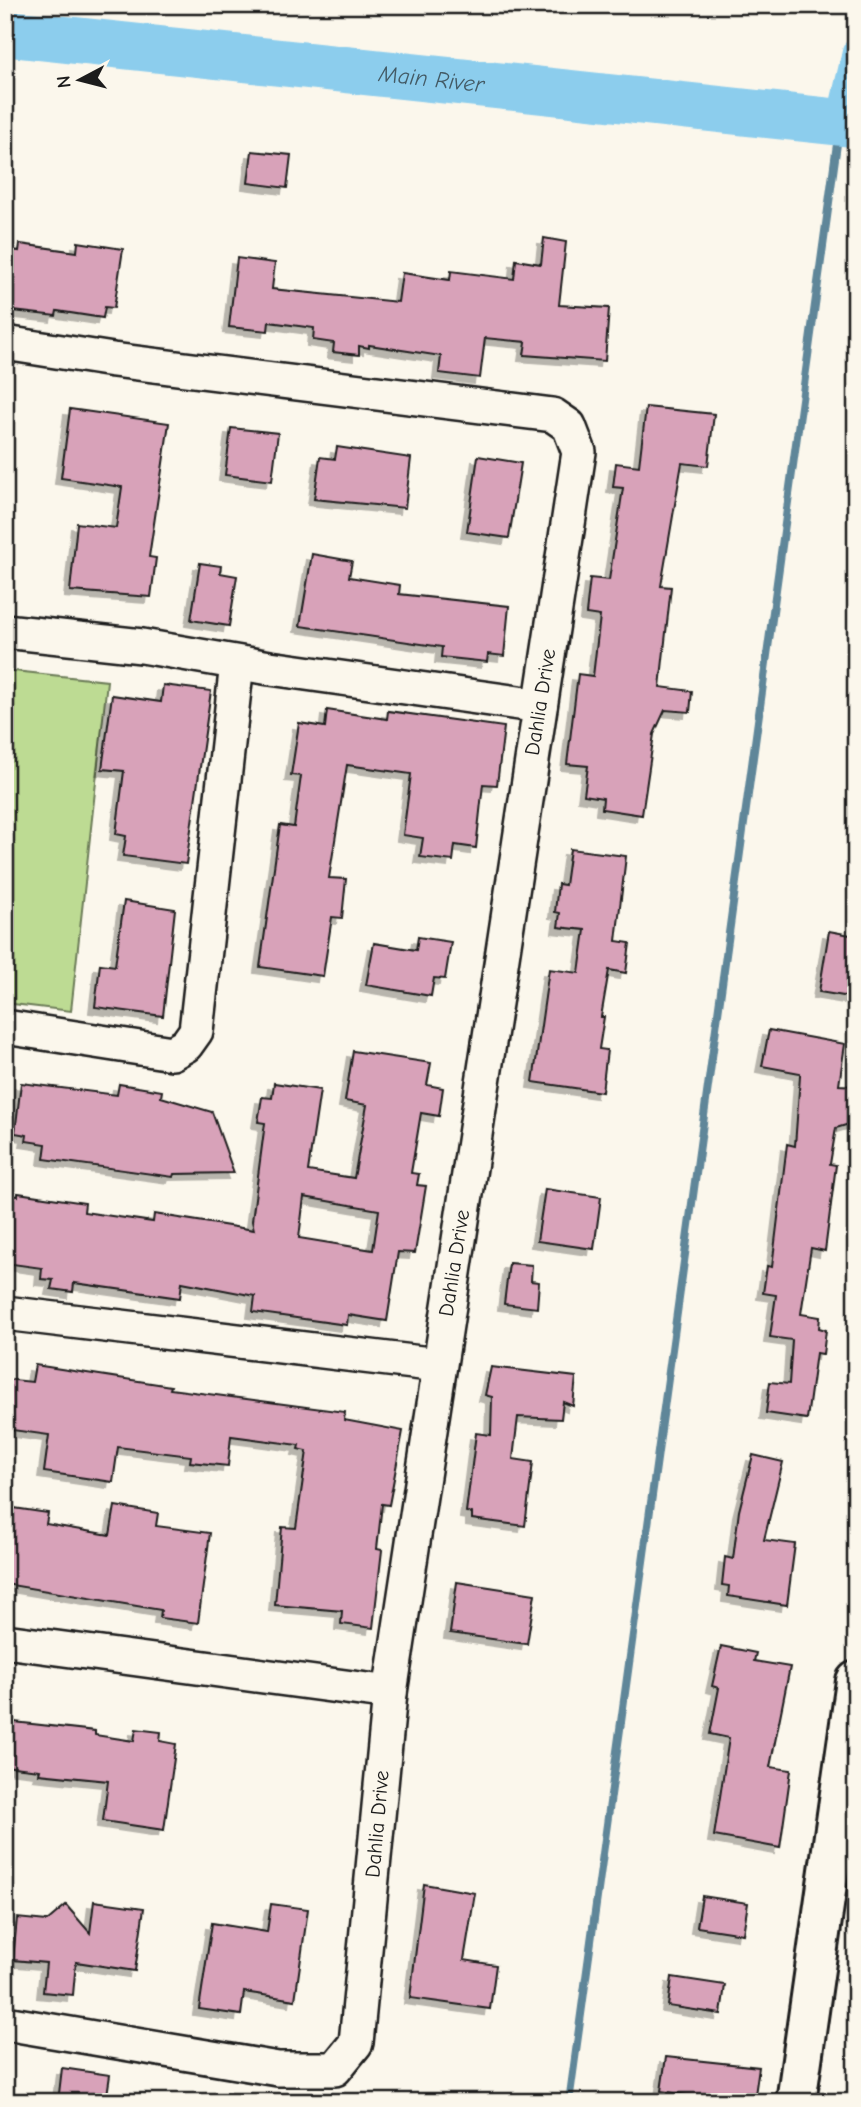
<svg xmlns="http://www.w3.org/2000/svg" width="861" height="2107" font-family="'Comic Neue',sans-serif">
  <style>
    .green { fill: #bddb93; stroke: #6c7c58; stroke-width: 2 }
    .lines { fill: none; stroke-linecap: round; stroke-linejoin: round }
    .stream { stroke: #5f8699; stroke-width: 8 }
    .canal { stroke: #8ccded; stroke-width: 28 }
    .river { stroke: #8ccded; stroke-width: 47 }
    .building { fill: #d8a2b9; stroke: #1c1c1c; stroke-width: 2; fill-rule: evenodd; filter: url(#shadow) }
    .minor-casing { stroke: #1c1c1c; stroke-width: 38 }
    .major-casing { stroke: #1c1c1c; stroke-width: 44 }
    .minor { stroke: #fbf7ec; stroke-width: 33 }
    .major { stroke: #fbf7ec; stroke-width: 38 }
    .labels { text-anchor: middle; dominant-baseline: central; stroke-width: 5; stroke-linejoin: round; paint-order: stroke }
    .street-label { font-size: 21px; fill: #1c1c1c; stroke: #fbf7ec }
    .water-label { font-size: 23px; font-style: italic; fill: #435a65; stroke: #fbf7ec }
  </style>
  <defs>
    <filter id="shadow"><feDropShadow dx="-6" dy="6" stdDeviation="0" flood-color="#0004"/></filter>
  </defs>
  <rect width="100%" height="100%" fill="#fbf7ec"/>
  <filter id="ink" filterUnits="userSpaceOnUse"><feTurbulence type="fractalNoise" baseFrequency=".0143" numOctaves="2"/><feDisplacementMap in="SourceGraphic" scale="14" xChannelSelector="R" yChannelSelector="G"/><feConvolveMatrix kernelMatrix="1 2 1 2 8 2 1 2 1" color-interpolation-filters="sRGB"/></filter>
  <g filter="url(#ink)">
    <!-- green -->
    <path class="green" d="M5,670L107,681L71,1011L5,1003Z"/>
    <g class="lines">
      <!-- stream -->
      <path class="stream" d="M569,2102L840,122"/>
      <!-- canal -->
      <path class="canal" d="M840,122L856,52"/>
      <!-- river -->
      <path class="river" id="s1" d="M5,33L856,124"/>
    </g>
    <!-- building -->
    <g class="building">
      <path d="M252,151L291,155L287,188L248,183Z"/>
      <path d="M544,238L566,242L559,305L609,308L605,361L524,355L526,342L485,338L480,378L439,373L441,356L369,345V348L359,346V355L333,352L334,343L313,340L314,328L269,322L268,331L229,327L237,258L275,263L272,289L398,302L402,273L450,280L451,271L514,279L516,260L541,264Z"/>
      <path d="M78,242L123,249L114,308L105,307L103,318L57,311L56,316L5,310V249L19,251L20,244L77,252Z"/>
      <path d="M646,407L714,414L708,466L682,463L661,586L671,587L660,687L692,691L690,712L665,710L654,734L642,815L602,809L603,798L584,795L588,766L567,764L578,674L593,676L600,616L586,614L590,578L609,580L623,488L613,487L616,463L639,466Z"/>
      <path d="M70,409L169,423L149,557L156,558L151,597L70,591L77,523L116,528L122,487L61,478Z"/>
      <path d="M231,428L278,433L272,481L225,475Z"/>
      <path d="M337,447L411,458L405,508L314,499L320,457L335,459Z"/>
      <path d="M478,456L521,463L509,538L467,532Z"/>
      <path d="M312,554L352,561L349,577L400,585L399,594L509,606L504,656L488,654L487,662L441,657L442,647L300,626Z"/>
      <path d="M200,563L221,566L220,573L237,576L229,626L191,620Z"/>
      <path d="M163,685L211,691L186,864L123,856L126,836L116,834L124,771L102,769L112,695L161,702Z"/>
      <path d="M327,710L387,719L388,711L504,727L497,785L483,784L476,848L455,845L453,861L420,857L423,838L403,835L411,774L347,765L329,878L346,879L342,918L332,917L323,976L260,967L280,825L294,827L301,776L291,775L299,723L325,727Z"/>
      <path d="M570,849L626,856L616,941L630,943L626,973L609,970L601,1017H604L599,1049L607,1050L602,1092L533,1082L549,969L579,973L585,930L558,927L560,913L555,912L558,884L565,885Z"/>
      <path d="M124,901L175,909L163,1016L95,1007L100,964L115,966Z"/>
      <path d="M829,931L856,936V998L819,992Z"/>
      <path d="M418,937L451,942L445,979L434,978L431,996L366,985L374,943L416,950Z"/>
      <path d="M769,1030L845,1044L839,1085L856,1086V1122L836,1128L830,1164L836,1165L825,1251L811,1248L801,1314L820,1317L819,1328L826,1330L823,1354L816,1353L807,1419L766,1413L770,1382L789,1384L792,1340L770,1337L776,1295L763,1293L767,1266L772,1267L787,1144L795,1146L800,1076V1073L762,1066Z"/>
      <path d="M353,1051L431,1063L427,1085L443,1088L439,1116L421,1113L411,1173L419,1174L417,1185L426,1186L415,1253L398,1252L387,1321L348,1315L347,1325L253,1312L255,1296L182,1282L180,1298L74,1283L73,1292L51,1289L53,1280L41,1279L42,1268L5,1263V1194L18,1196V1193L85,1203L84,1212L153,1222L154,1214L254,1230L252,1221L265,1123L258,1122L262,1097L272,1098L274,1083L320,1090L308,1171L354,1178L367,1105L345,1101ZM304,1197L379,1210L373,1250L299,1238Z"/>
      <path d="M21,1083L117,1095L119,1084L162,1091L161,1097L212,1112L234,1173L174,1174L173,1177L44,1159L46,1144L26,1141L27,1135L15,1133Z"/>
      <path d="M545,1189L601,1197L594,1249L537,1241Z"/>
      <path d="M509,1263L532,1265L531,1281L539,1282L537,1308L504,1304Z"/>
      <path d="M35,1365L171,1386L170,1389L345,1412L344,1420L403,1431L389,1505L382,1504L377,1549L382,1550L373,1628L341,1624L342,1611L275,1605L282,1527L296,1528L307,1451L298,1449L299,1445L231,1436L228,1466L190,1462L191,1456L118,1447L113,1482L44,1472L49,1435L5,1429V1379L32,1382Z"/>
      <path d="M491,1367L576,1377L573,1406L563,1402L561,1419L518,1417L513,1459L533,1462L525,1526L472,1519V1513L466,1512L476,1433L491,1435L492,1397L485,1395Z"/>
      <path d="M753,1455L783,1462L764,1540L795,1544L787,1605L728,1596L729,1586L722,1585L725,1557L733,1559L739,1511Z"/>
      <path d="M115,1506L158,1513L156,1526L210,1533L198,1623L160,1618L161,1610L5,1584L7,1507L48,1513L46,1524L110,1535Z"/>
      <path d="M457,1582L535,1594L527,1644L450,1633Z"/>
      <path d="M721,1646L756,1653L754,1661L790,1667L770,1767L791,1770L780,1848L714,1836L729,1738L710,1734L719,1688L712,1686Z"/>
      <path d="M5,1721L95,1731V1735L134,1741L136,1729L161,1732L160,1741L176,1744L164,1830L103,1821L108,1781L39,1774L40,1770L5,1766Z"/>
      <path d="M424,1884L475,1893L464,1960L496,1965L490,2009L410,1998Z"/>
      <path d="M702,1896L748,1903L743,1934L697,1927Z"/>
      <path d="M94,1901L144,1908L135,1971L76,1962L73,1995L43,1992L46,1963L13,1960L17,1918L47,1921L66,1905L90,1933Z"/>
      <path d="M271,1904L308,1909L295,2000L244,1992L241,2015L199,2009L212,1923L267,1932Z"/>
      <path d="M672,1977L725,1985L721,2014L668,2006Z"/>
      <path d="M666,2057L759,2067L754,2102H714V2099L661,2091Z"/>
      <path d="M62,2068L110,2075L106,2102H58Z"/>
    </g>
    <g class="lines">
      <!-- minor casing -->
      <g class="minor-casing">
        <g id="minor">
          <path d="M5,343L113,360L553,415L569,426L579,452L390,1693L356,2043L335,2069H278L5,2023"/>
          <path d="M5,631L142,646L270,668L540,706"/>
          <path d="M5,1027L172,1053L186,1045L196,1031L237,663"/>
          <path d="M5,1313L438,1365"/>
          <path d="M5,1641L390,1693"/>
        </g>
      </g>
      <!-- major casing -->
      <g class="major-casing">
        <path id="major" d="M796,2102L856,1681"/>
      </g>
      <!-- minor -->
      <use href="#minor" class="minor"/>
      <!-- major -->
      <use href="#major" class="major"/>
    </g>
  </g>
  <g class="labels">
    <!-- street labels -->
    <g class="street-label">
      <text transform="translate(540 702) rotate(-81)">Dahlia Drive</text>
      <text transform="translate(454 1263) rotate(-81)">Dahlia Drive</text>
      <text transform="translate(377 1824) rotate(-85)">Dahlia Drive</text>
    </g>
    <!-- water labels -->
    <g class="water-label">
      <text stroke="none"><textPath href="#s1" startOffset="429">Main River</textPath></text>
    </g>
  </g>
  <!-- margin -->
  <rect width="861" height="2107" fill="none" stroke="#fbf7ec" stroke-width="28"/>
  <rect x="14" y="14" width="833" height="2079" fill="none" stroke="#1c1c1c" stroke-width="2.5" filter="url(#ink)"/>
  <!-- north arrow -->
  <g transform="translate(80 80) rotate(263)" stroke="#fbf7ec" stroke-width="5" paint-order="stroke">
  <path d="M0-5L12 26L0 18L-12 26Z" fill="#1c1c1c"/>
  <text y="-10" font-size="19" font-weight="bold" text-anchor="middle" fill="#1c1c1c">N</text>
  </g>
</svg>
